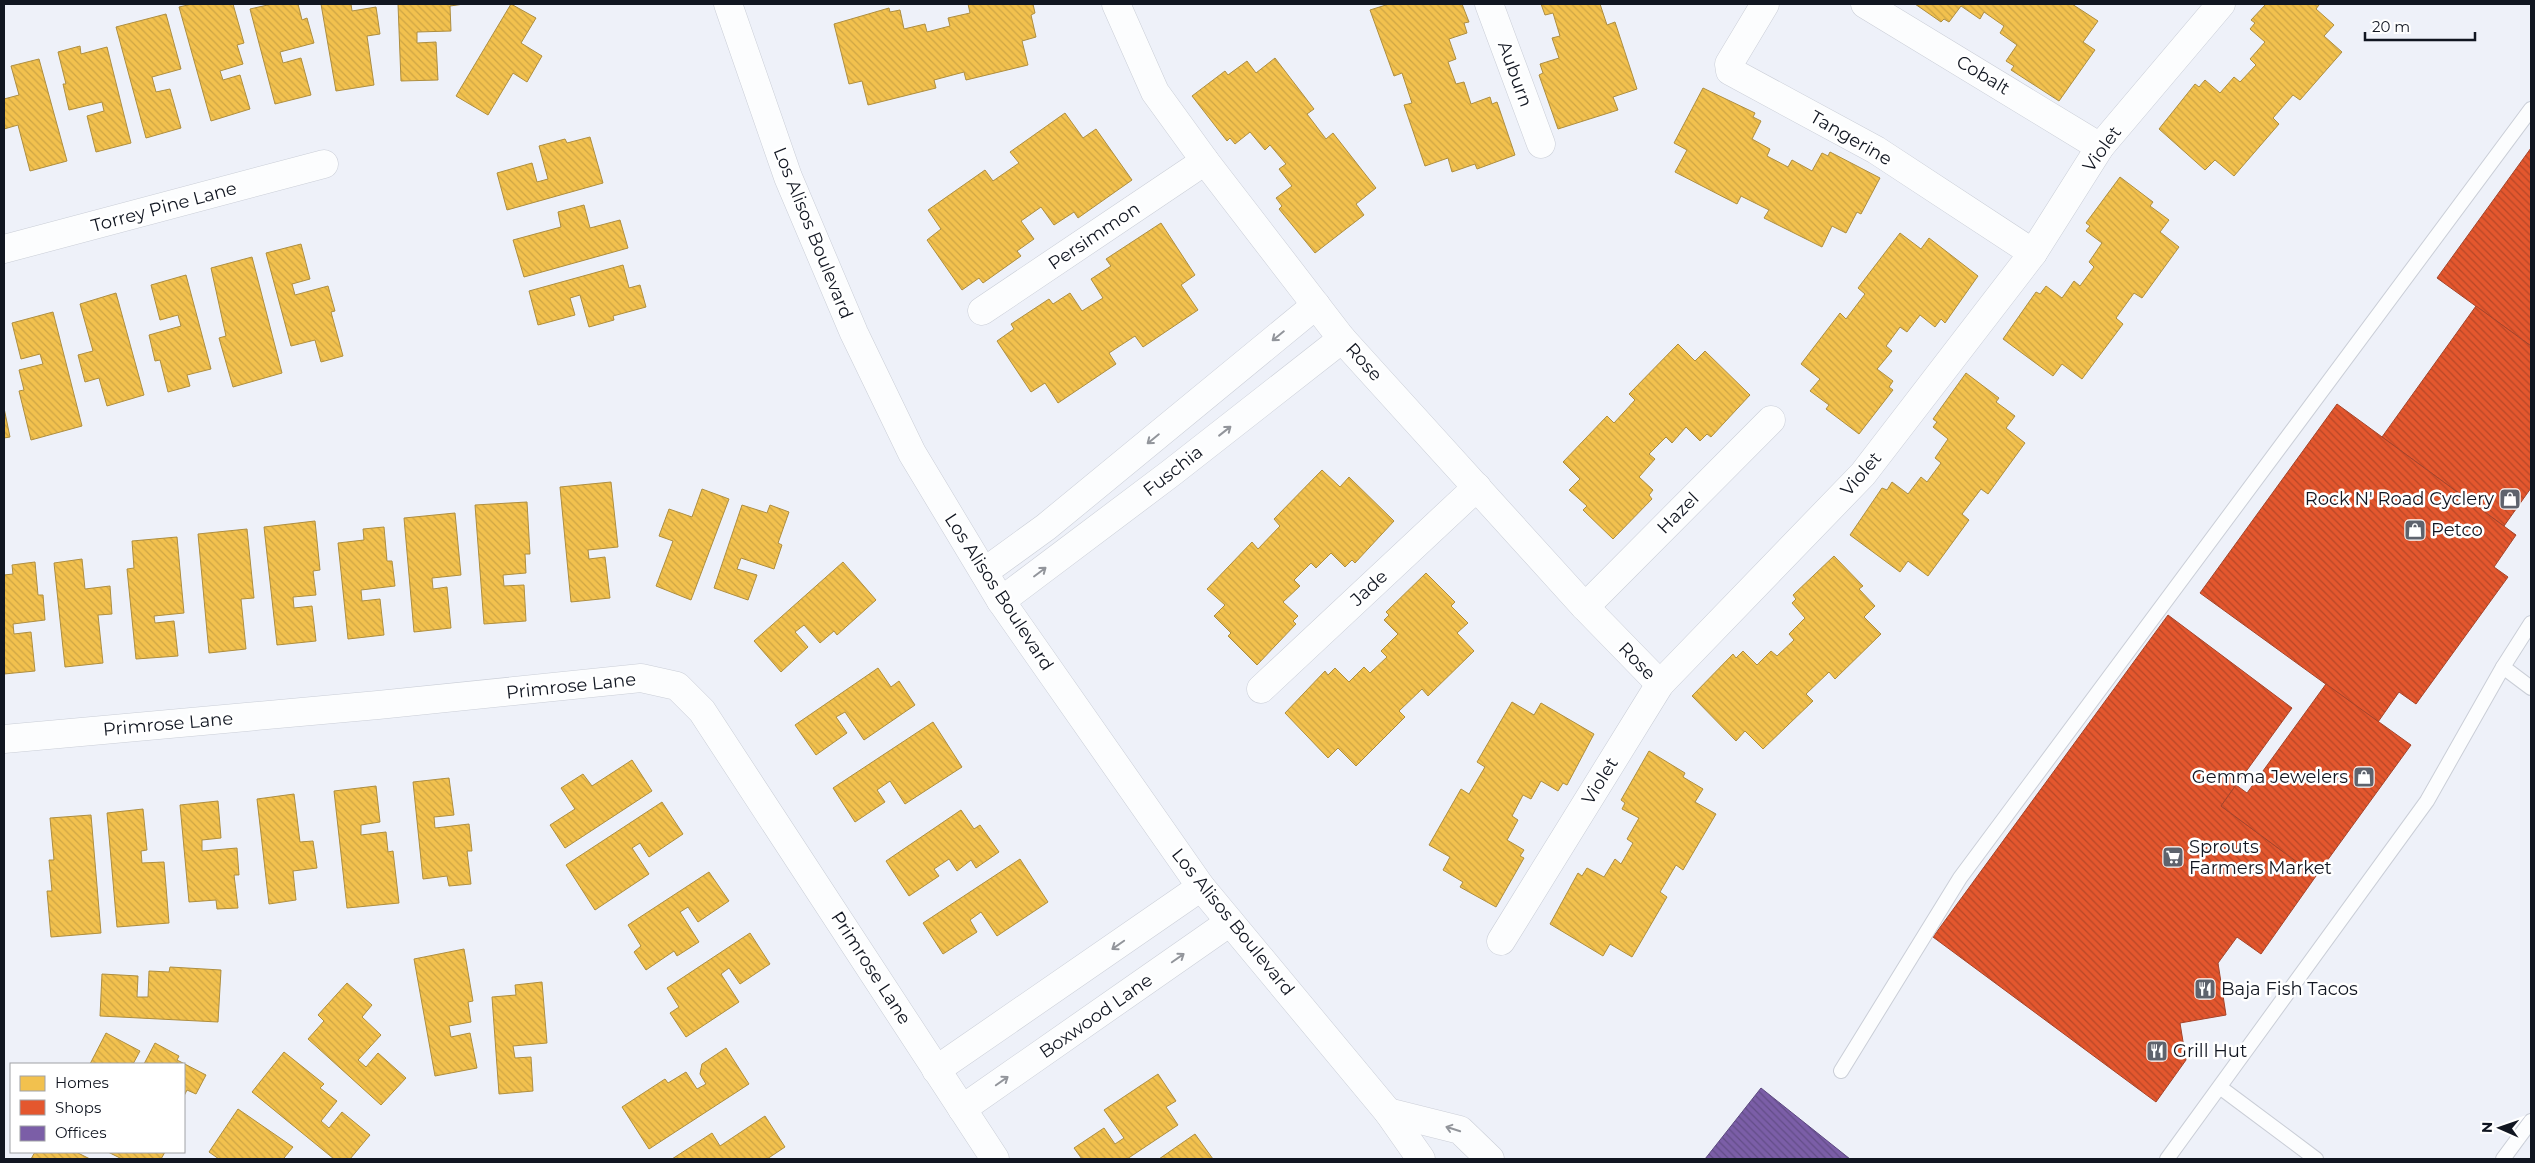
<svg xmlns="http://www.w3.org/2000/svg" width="2535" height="1163" font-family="Montserrat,sans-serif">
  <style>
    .homes { fill: url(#homes-back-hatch); stroke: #ae8e40 }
    .shops { fill: url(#shops-back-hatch); stroke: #a5442a }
    .offices { fill: url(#offices-back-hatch); stroke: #5b487f }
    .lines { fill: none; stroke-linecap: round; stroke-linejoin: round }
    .service-casing { stroke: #caced7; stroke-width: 16 }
    .minor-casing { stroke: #caced7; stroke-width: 29 }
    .tertiary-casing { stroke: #caced7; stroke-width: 29 }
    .secondary-casing { stroke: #caced7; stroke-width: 29 }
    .service { stroke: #fcfdfe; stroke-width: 14 }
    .minor { stroke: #fcfdfe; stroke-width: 28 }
    .tertiary { stroke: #fcfdfe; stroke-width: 28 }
    .secondary { stroke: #fcfdfe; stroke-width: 28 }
    .oneway { stroke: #92959b }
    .labels { text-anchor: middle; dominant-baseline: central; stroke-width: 5; stroke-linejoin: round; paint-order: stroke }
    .street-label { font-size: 18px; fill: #111621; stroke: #fff }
    .poi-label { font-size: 18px; fill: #111621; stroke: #fff; text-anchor: start }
  </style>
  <defs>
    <pattern id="homes-back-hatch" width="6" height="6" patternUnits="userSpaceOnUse" patternTransform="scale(1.25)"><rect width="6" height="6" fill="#f2c14e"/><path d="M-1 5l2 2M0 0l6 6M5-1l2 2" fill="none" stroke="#cea544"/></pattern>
    <pattern id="shops-back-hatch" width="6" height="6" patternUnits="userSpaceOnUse" patternTransform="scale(1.25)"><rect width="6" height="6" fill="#e4572e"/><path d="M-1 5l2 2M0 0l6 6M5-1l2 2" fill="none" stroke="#b74727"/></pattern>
    <pattern id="offices-back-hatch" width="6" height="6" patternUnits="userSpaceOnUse" patternTransform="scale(1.25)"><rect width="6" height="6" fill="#7b5ea7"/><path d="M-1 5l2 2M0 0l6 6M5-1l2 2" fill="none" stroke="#634d88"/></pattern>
  </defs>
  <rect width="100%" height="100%" fill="#eef1f9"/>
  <!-- homes -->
  <g class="homes">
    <path d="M192,4H233L244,43L237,45L243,64L220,71L223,80L240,75L250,109L211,121L179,7Z"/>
    <path d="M272,4H298L302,20L307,18L314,43L280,52L283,63L301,58L311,95L275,104L250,9Z"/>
    <path d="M321,4H351L352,11L376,7L380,34L367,36L374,85L336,91Z"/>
    <path d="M398,4H464L450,6L451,31L417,32V43L436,42L438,80L401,81Z"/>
    <path d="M511,4L536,18L521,43L542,56L527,82L513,73L488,115L456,96Z"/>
    <path d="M968,4H1033L1035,13L1031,15L1036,37L1022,41L1028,65L966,80L964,72L934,80L936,88L868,105L862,81L849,84L834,24L889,8L890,12L900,10L904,29L925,24L927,32L950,26L948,18L970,13Z"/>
    <path d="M1389,4H1462L1469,22L1464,23L1467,33L1449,39L1456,59L1448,62L1456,84L1464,82L1471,104L1490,97L1492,104L1497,102L1515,155L1477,169L1475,164L1452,172L1448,158L1425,166L1404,105L1412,103L1402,73L1394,76L1370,10Z"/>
    <path d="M1541,4H1600L1607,25L1615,22L1637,89L1613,97L1618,110L1558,129L1539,75L1543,73L1540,64L1559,58L1552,38L1560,36L1553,13L1545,15Z"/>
    <path d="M1915,4H2072L2098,21L2083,42L2095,50L2059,101L2011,70L2014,66L2006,61L2017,45L2000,33L2004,26L1984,12L1980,19L1961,6L1949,22L1944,19L1941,22Z"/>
    <path d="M2266,4H2318L2319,5L2316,9L2334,25L2324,36L2342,52L2300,100L2293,95L2273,118L2279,124L2234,176L2215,160L2205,170L2159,129L2195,84L2199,87L2205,80L2220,93L2234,77L2240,82L2256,65L2250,59L2265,42L2250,29L2255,23L2251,20Z"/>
    <path d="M166,14L181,69L152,77L156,92L170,89L181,128L146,138L116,27Z"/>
    <path d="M80,46L81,54L107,47L131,143L96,152L87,116L104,111L102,102L69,110L63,84H66L58,52Z"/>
    <path d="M1275,58L1314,109L1307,114L1326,139L1333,133L1376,188L1356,204L1364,215L1315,253L1279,209L1282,206L1276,198L1292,186L1279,169L1286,164L1270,145L1265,150L1250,132L1235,144L1230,138L1227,141L1192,96L1225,71L1228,75L1247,61L1256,73Z"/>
    <path d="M39,59L67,161L30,171L18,125L4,129V99L19,95L11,66Z"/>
    <path d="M1703,88L1755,113L1753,117L1761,121L1752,139L1770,149L1767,156L1788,167L1792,160L1812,171L1822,153L1828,156L1830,152L1880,178L1861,214L1857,212L1846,233L1832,226L1822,247L1764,218L1769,210L1741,196L1737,204L1675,172L1687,150L1674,143Z"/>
    <path d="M1065,113L1083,138L1096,129L1132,180L1078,218L1074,212L1054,225L1041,207L1021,221L1034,239L1017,251L1021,256L983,283L979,278L962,290L927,240L941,229L928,210L985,170L993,181L1019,163L1010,152Z"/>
    <path d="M590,137L603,183L507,210L497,173L532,163L537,182L548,179L539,146L565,139L567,143Z"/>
    <path d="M2120,177L2153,202L2150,206L2169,220L2160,232L2179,247L2142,298L2134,293L2116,318L2123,324L2082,379L2062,364L2053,376L2003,339L2036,292L2040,294L2046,286L2062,298L2074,281L2080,286L2094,267L2089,262L2102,243L2086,231L2090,226L2086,223Z"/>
    <path d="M584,205L590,228L620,220L628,248L524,277L513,240L561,227L558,212Z"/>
    <path d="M1161,223L1195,275L1181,285L1198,310L1143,347L1135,336L1109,353L1116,364L1058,403L1045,383L1031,392L997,341L1014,329L1011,324L1049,299L1053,304L1070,293L1082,311L1103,298L1091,279L1111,266L1106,259Z"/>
    <path d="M1900,233L1921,249L1929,238L1978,276L1945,323L1941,319L1935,327L1920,315L1907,332L1900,327L1886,346L1892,351L1877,369L1893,381L1889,387L1893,390L1859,434L1826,409L1829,405L1810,391L1820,379L1801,364L1840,313L1846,319L1865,294L1858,288Z"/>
    <path d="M301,244L310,279L292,284L295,295L328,286L335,311L331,312L343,356L321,362L315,340L291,346L266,253Z"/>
    <path d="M252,257L282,373L233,387L219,338L226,336L211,268Z"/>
    <path d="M623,265L629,288L640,285L646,307L613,316L614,320L589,327L580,295L570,298L575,315L538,325L529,291Z"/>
    <path d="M186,275L211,369L187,375L190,386L168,392L160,360L155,361L149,335L181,326L178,315L160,320L151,285Z"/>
    <path d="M116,293L144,395L107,406L99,378L85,382L78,355L93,351L80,304Z"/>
    <path d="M53,312L82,426L31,440L19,391L24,390L19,370L43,364L40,354L21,359L12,323Z"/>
    <path d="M1678,344L1695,361L1705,351L1750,395L1711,437L1707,434L1700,441L1686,427L1672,443L1666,437L1649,454L1655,459L1639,477L1653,490L1649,495L1652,499L1613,539L1583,510L1587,506L1569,490L1580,479L1563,462L1607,416L1614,423L1635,400L1629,394Z"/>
    <path d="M1966,373L1999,398L1996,402L2015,416L2006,428L2025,443L1988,494L1981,489L1962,514L1969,520L1928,576L1908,561L1900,572L1850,535L1882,488L1887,490L1892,482L1908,494L1921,477L1927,482L1941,463L1935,458L1948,439L1933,427L1937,422L1933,419Z"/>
    <path d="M4,408L10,437L4,438Z"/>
    <path d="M1322,470L1340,487L1349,477L1394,521L1355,563L1352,560L1345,567L1331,553L1316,568L1311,563L1294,580L1300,586L1283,602L1298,616L1293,621L1296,624L1257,665L1228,636L1231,633L1214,616L1225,605L1207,589L1252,542L1258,549L1280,526L1274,519Z"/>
    <path d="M611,482L618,547L588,550L589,559L605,557L610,598L571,602L560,487Z"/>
    <path d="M702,489L729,499L691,600L656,586L673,541L659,536L669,509L692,517Z"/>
    <path d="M527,502L530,554H525L526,573L503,575L504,586L524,585L526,621L484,624L475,505Z"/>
    <path d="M742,505L767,513L770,505L789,512L778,543L782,545L774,569L741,558L737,569L757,575L748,600L714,588Z"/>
    <path d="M455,513L461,575L432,578L433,589L447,587L451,628L414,632L404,518Z"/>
    <path d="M315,521L320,570L313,571L316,595L293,597L294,608L312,606L316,641L277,645L264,527Z"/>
    <path d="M384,527L387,561H392L395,586L361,590L362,601L380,599L384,635L348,639L338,543L364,540L363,529Z"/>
    <path d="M247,529L254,598L241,599L246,649L209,653L198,534Z"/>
    <path d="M177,537L184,613L154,616L155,623L174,621L178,656L136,659L127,569L134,568L132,541Z"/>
    <path d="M1834,556L1863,586L1859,589L1875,606L1864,617L1881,634L1835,679L1829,672L1806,694L1813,701L1763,749L1745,731L1736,741L1692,696L1733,654L1736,658L1743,651L1757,665L1771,651L1777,656L1794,640L1789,634L1805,618L1792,603L1796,599L1793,595Z"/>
    <path d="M82,559L85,589L110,586L112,614L98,615L103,663L65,667L54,563Z"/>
    <path d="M35,562L38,595H43L45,620L13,624L14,634L31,632L35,671L4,674V575L13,574L12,565Z"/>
    <path d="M843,562L876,600L837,635L834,631L820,643L804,625L795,632L808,647L781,672L754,641Z"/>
    <path d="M1426,573L1455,602L1451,606L1468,623L1457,633L1474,651L1428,696L1422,689L1399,711L1405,717L1356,766L1338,748L1328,758L1285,713L1325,671L1328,675L1335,668L1349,682L1364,667L1370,673L1387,657L1381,651L1398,634L1384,620L1389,615L1386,612Z"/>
    <path d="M878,668L891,687L899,681L915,705L864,740L845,712L836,717L847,733L816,755L795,725Z"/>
    <path d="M1512,702L1534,715L1541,703L1594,734L1567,785L1563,783L1558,791L1541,781L1531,799L1523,795L1512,816L1518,820L1507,840L1524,850L1520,856L1524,858L1496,907L1460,887L1463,882L1443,870L1450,857L1429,845L1461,789L1469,794L1485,767L1477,762Z"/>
    <path d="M933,722L962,767L905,804L890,781L877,790L885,802L855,822L833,788Z"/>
    <path d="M1649,751L1685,773L1683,777L1703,789L1695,802L1716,814L1683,870L1676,865L1660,892L1667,897L1632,957L1610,944L1603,956L1550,924L1578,873L1582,876L1587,868L1604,877L1615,859L1621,864L1633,843L1627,839L1639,818L1622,809L1625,803L1621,800Z"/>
    <path d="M632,760L652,791L565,848L550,825L575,809L561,788L583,774L592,786Z"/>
    <path d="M449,778L454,815L434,817L435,828L469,824L472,851H467L471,884L449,886L447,876L423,879L413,782Z"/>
    <path d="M376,786L380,822L361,825V835L386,832L388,852L393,851L399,903L347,908L334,791Z"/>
    <path d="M294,794L300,842L313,841L317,868L293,871L296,900L269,904L257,799Z"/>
    <path d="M218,801L221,838L202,840V851L237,848L239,875H234L238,908L217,909L216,900L189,902L180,805Z"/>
    <path d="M662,802L683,834L649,857L640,843L632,848L649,874L595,910L566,865Z"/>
    <path d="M143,809L147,850L141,851L142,863L164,862L169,923L117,927L107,813Z"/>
    <path d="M961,810L974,829L980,825L999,852L976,868L971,860L957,871L949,859L934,869L939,876L909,896L886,861Z"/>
    <path d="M91,815L101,933L51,937L47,891H52L49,860H54L50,818Z"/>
    <path d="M1020,859L1048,902L997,936L981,912L970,920L977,932L943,954L923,923Z"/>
    <path d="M709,872L729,901L698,922L688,907L680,912L699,942L677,956L674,951L646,970L634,952L641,946L628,925Z"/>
    <path d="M750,933L770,964L740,984L729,968L721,974L739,1002L686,1037L670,1013L679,1007L667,988Z"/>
    <path d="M464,949L473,1001L468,1002L471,1022L449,1026L451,1037L470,1033L477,1068L435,1076L414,959Z"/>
    <path d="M170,967L221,970L218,1022L100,1016L102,974L138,976L137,997H148L149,971L169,972Z"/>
    <path d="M542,982L547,1043L513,1046L515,1058L531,1057L533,1091L499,1094L492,997L516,995L515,985Z"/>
    <path d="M347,983L372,1005L362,1017L381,1035L358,1060L366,1067L378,1053L406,1078L381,1105L308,1039L324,1021L318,1015Z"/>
    <path d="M106,1033L140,1051L133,1064H90Z"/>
    <path d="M155,1043L179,1056L177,1060L206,1075L196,1094L187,1090L184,1096V1064H144Z"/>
    <path d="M726,1048L749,1084L649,1149L622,1107L665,1079L668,1083L686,1072L697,1089L706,1084L700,1074L702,1064Z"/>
    <path d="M284,1052L324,1084L320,1088L337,1101L321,1121L329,1128L342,1112L370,1135L350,1159H334L252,1092Z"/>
    <path d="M1158,1074L1176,1101L1166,1107L1178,1125L1127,1159H1082L1074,1148L1104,1128L1115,1144L1124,1138L1104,1110Z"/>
    <path d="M238,1109L293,1147L284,1158L286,1159H219L209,1152Z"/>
    <path d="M765,1116L785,1147L767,1159H672L712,1133L720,1146Z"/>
    <path d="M1195,1134L1213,1159H1159Z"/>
    <path d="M35,1152H76L90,1159H31Z"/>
    <path d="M108,1152H165L161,1159H122Z"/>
  </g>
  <!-- shops -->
  <g class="shops">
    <path d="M2531,148V346L2437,278Z"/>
    <path d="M2476,306L2531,346V488L2504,526L2382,437Z"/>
    <path d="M2337,404L2516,535L2494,567L2508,577L2416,704L2399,692L2378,722L2200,593Z"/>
    <path d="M2168,615L2292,708L2221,806L2316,876L2261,954L2237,937L2218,963L2226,1015L2180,1023L2186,1060L2156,1102L1933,937Z"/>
    <path d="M2326,684L2411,745L2316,876L2221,806L2236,785L2247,793Z"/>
  </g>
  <!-- offices -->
  <path class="offices" d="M1761,1088L1850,1159H1705Z"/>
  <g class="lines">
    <!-- service casing -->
    <g class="service-casing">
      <g id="service">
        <path d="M2503,667L2531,688"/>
        <path d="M1841,1071L1960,878L2531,109"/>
        <path d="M2221,1088L2316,1159"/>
        <path d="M2167,1159L2427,801L2503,667L2531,623"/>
        <path d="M2503,1159L2531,1121"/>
      </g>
    </g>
    <!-- minor casing -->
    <g class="minor-casing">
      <g id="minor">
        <path d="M1116,4L1155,92L1205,161L1342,339L1585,607L1660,684"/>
        <path d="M1489,4L1541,144"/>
        <path d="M1765,4L1729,64L1730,71L1876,150L2033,253"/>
        <path d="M1865,4L2100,147"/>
        <path d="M4,249L324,164"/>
        <path d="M982,311L1205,161"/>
        <path d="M984,572L1046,527L1316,305"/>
        <path d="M1001,601L1171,473L1342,339"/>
        <path d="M1585,607L1771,420"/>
        <path d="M1261,689L1477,487"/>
        <path d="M4,739L378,705L641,678L677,686L702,711L995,1159"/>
        <path d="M1501,941L1660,684L1863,474L2033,253L2100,147L2221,4"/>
      </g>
    </g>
    <!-- tertiary casing -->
    <g class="tertiary-casing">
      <g id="tertiary">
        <path d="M936,1070L1201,887"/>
        <path d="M962,1109L1230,922"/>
      </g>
    </g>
    <!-- secondary casing -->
    <g class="secondary-casing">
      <g id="secondary">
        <path d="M728,4L788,177L854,333L912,453L1001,601L1201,887L1388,1112L1421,1159"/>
        <path d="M1388,1112L1460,1130L1490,1159"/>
      </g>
    </g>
    <!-- service -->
    <use href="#service" class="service"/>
    <!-- minor -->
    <use href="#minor" class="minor"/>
    <!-- tertiary -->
    <use href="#tertiary" class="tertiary"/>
    <!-- secondary -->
    <use href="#secondary" class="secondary"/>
  </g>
  <!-- one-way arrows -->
  <defs><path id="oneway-shaft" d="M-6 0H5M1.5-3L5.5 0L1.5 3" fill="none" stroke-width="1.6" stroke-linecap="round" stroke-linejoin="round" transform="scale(1.25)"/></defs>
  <g class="oneway">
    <use href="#oneway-shaft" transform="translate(1278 336) rotate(141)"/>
    <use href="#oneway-shaft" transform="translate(1225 431) rotate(-38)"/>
    <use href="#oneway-shaft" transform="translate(1153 439) rotate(141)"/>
    <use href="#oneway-shaft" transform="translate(1040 572) rotate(-37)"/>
    <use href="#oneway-shaft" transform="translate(1118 945) rotate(145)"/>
    <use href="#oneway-shaft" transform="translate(1178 958) rotate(-35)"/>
    <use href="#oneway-shaft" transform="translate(1002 1081) rotate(-35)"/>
    <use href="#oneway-shaft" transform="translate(1453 1129) rotate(-162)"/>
  </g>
  <!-- icons -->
  <defs>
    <g id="shop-square" transform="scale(1.125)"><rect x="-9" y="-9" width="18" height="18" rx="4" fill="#5e636d" stroke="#fff"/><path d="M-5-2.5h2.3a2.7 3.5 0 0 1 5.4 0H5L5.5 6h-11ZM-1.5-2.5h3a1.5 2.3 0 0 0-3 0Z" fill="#fff"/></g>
    <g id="supermarket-square" transform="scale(1.125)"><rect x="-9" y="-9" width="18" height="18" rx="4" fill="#5e636d" stroke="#fff"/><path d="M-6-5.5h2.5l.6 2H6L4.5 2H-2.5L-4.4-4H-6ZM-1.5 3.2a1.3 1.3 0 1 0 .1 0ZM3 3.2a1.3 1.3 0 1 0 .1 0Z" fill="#fff"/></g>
    <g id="restaurant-square" transform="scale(1.125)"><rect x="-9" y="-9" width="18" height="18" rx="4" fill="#5e636d" stroke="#fff"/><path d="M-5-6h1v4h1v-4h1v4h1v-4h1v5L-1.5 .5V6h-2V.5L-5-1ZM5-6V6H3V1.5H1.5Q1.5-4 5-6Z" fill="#fff"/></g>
  </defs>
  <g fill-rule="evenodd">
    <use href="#shop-square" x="2510" y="499"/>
    <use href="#shop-square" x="2415" y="530"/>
    <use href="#shop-square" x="2364" y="777"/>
    <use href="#supermarket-square" x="2173" y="857"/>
    <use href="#restaurant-square" x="2205" y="989"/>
    <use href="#restaurant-square" x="2157" y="1051"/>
  </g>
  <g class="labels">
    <!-- street labels -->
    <g class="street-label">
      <text transform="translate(1515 74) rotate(70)">Auburn</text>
      <text transform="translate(1983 75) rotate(31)">Cobalt</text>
      <text transform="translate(1851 138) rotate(30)">Tangerine</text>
      <text transform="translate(2102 149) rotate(-54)">Violet</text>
      <text transform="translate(164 207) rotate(-15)">Torrey Pine Lane</text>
      <text transform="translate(813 233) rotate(68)">Los Alisos Boulevard</text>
      <text transform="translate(1094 236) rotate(-34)">Persimmon</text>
      <text transform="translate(1364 362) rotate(48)">Rose</text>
      <text transform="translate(1173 471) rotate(-38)">Fuschia</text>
      <text transform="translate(1861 474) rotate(-49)">Violet</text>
      <text transform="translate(1678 513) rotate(-45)">Hazel</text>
      <text transform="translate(1369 588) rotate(-43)">Jade</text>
      <text transform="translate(999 592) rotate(57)">Los Alisos Boulevard</text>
      <text transform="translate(1637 661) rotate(46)">Rose</text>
      <text transform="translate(571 686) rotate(-6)">Primrose Lane</text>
      <text transform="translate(168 724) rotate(-5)">Primrose Lane</text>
      <text transform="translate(1600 781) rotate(-58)">Violet</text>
      <text transform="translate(1233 922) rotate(51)">Los Alisos Boulevard</text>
      <text transform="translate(871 968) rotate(57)">Primrose Lane</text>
      <text transform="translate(1096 1016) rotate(-35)">Boxwood Lane</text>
    </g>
    <!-- poi labels -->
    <g class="poi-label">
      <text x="2494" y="499" text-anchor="end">Rock N' Road Cyclery</text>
      <text x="2431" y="530">Petco</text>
      <text x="2348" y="777" text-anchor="end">Gemma Jewelers</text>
      <text x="2189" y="847">Sprouts<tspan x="2189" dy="21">Farmers Market</tspan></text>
      <text x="2221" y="989">Baja Fish Tacos</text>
      <text x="2173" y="1051">Grill Hut</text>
    </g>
  </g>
  <!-- border -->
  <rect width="2535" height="1163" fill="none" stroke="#111621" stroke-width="10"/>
  <!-- legend -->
  <rect x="10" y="1063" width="175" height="90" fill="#ffffff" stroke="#a0a2a6"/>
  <rect x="20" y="1076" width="25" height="15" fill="#f2c14e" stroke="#a0a2a6"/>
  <text x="55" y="1088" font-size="15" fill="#111621">Homes</text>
  <rect x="20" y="1100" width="25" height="15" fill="#e4572e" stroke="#a0a2a6"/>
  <text x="55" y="1113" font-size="15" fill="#111621">Shops</text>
  <rect x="20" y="1126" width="25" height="15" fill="#7b5ea7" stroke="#a0a2a6"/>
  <text x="55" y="1138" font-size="15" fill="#111621">Offices</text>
  <!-- north arrow -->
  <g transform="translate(2500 1128) rotate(272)" stroke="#ffffff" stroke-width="4" paint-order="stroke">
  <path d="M0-4L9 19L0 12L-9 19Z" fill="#111621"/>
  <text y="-8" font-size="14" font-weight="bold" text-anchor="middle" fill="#111621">N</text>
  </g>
  <!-- scale -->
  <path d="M2365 32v8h110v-8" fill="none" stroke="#111621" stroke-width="2.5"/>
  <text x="2372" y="32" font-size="15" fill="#111621" stroke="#ffffff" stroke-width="4" paint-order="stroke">20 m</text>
</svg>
